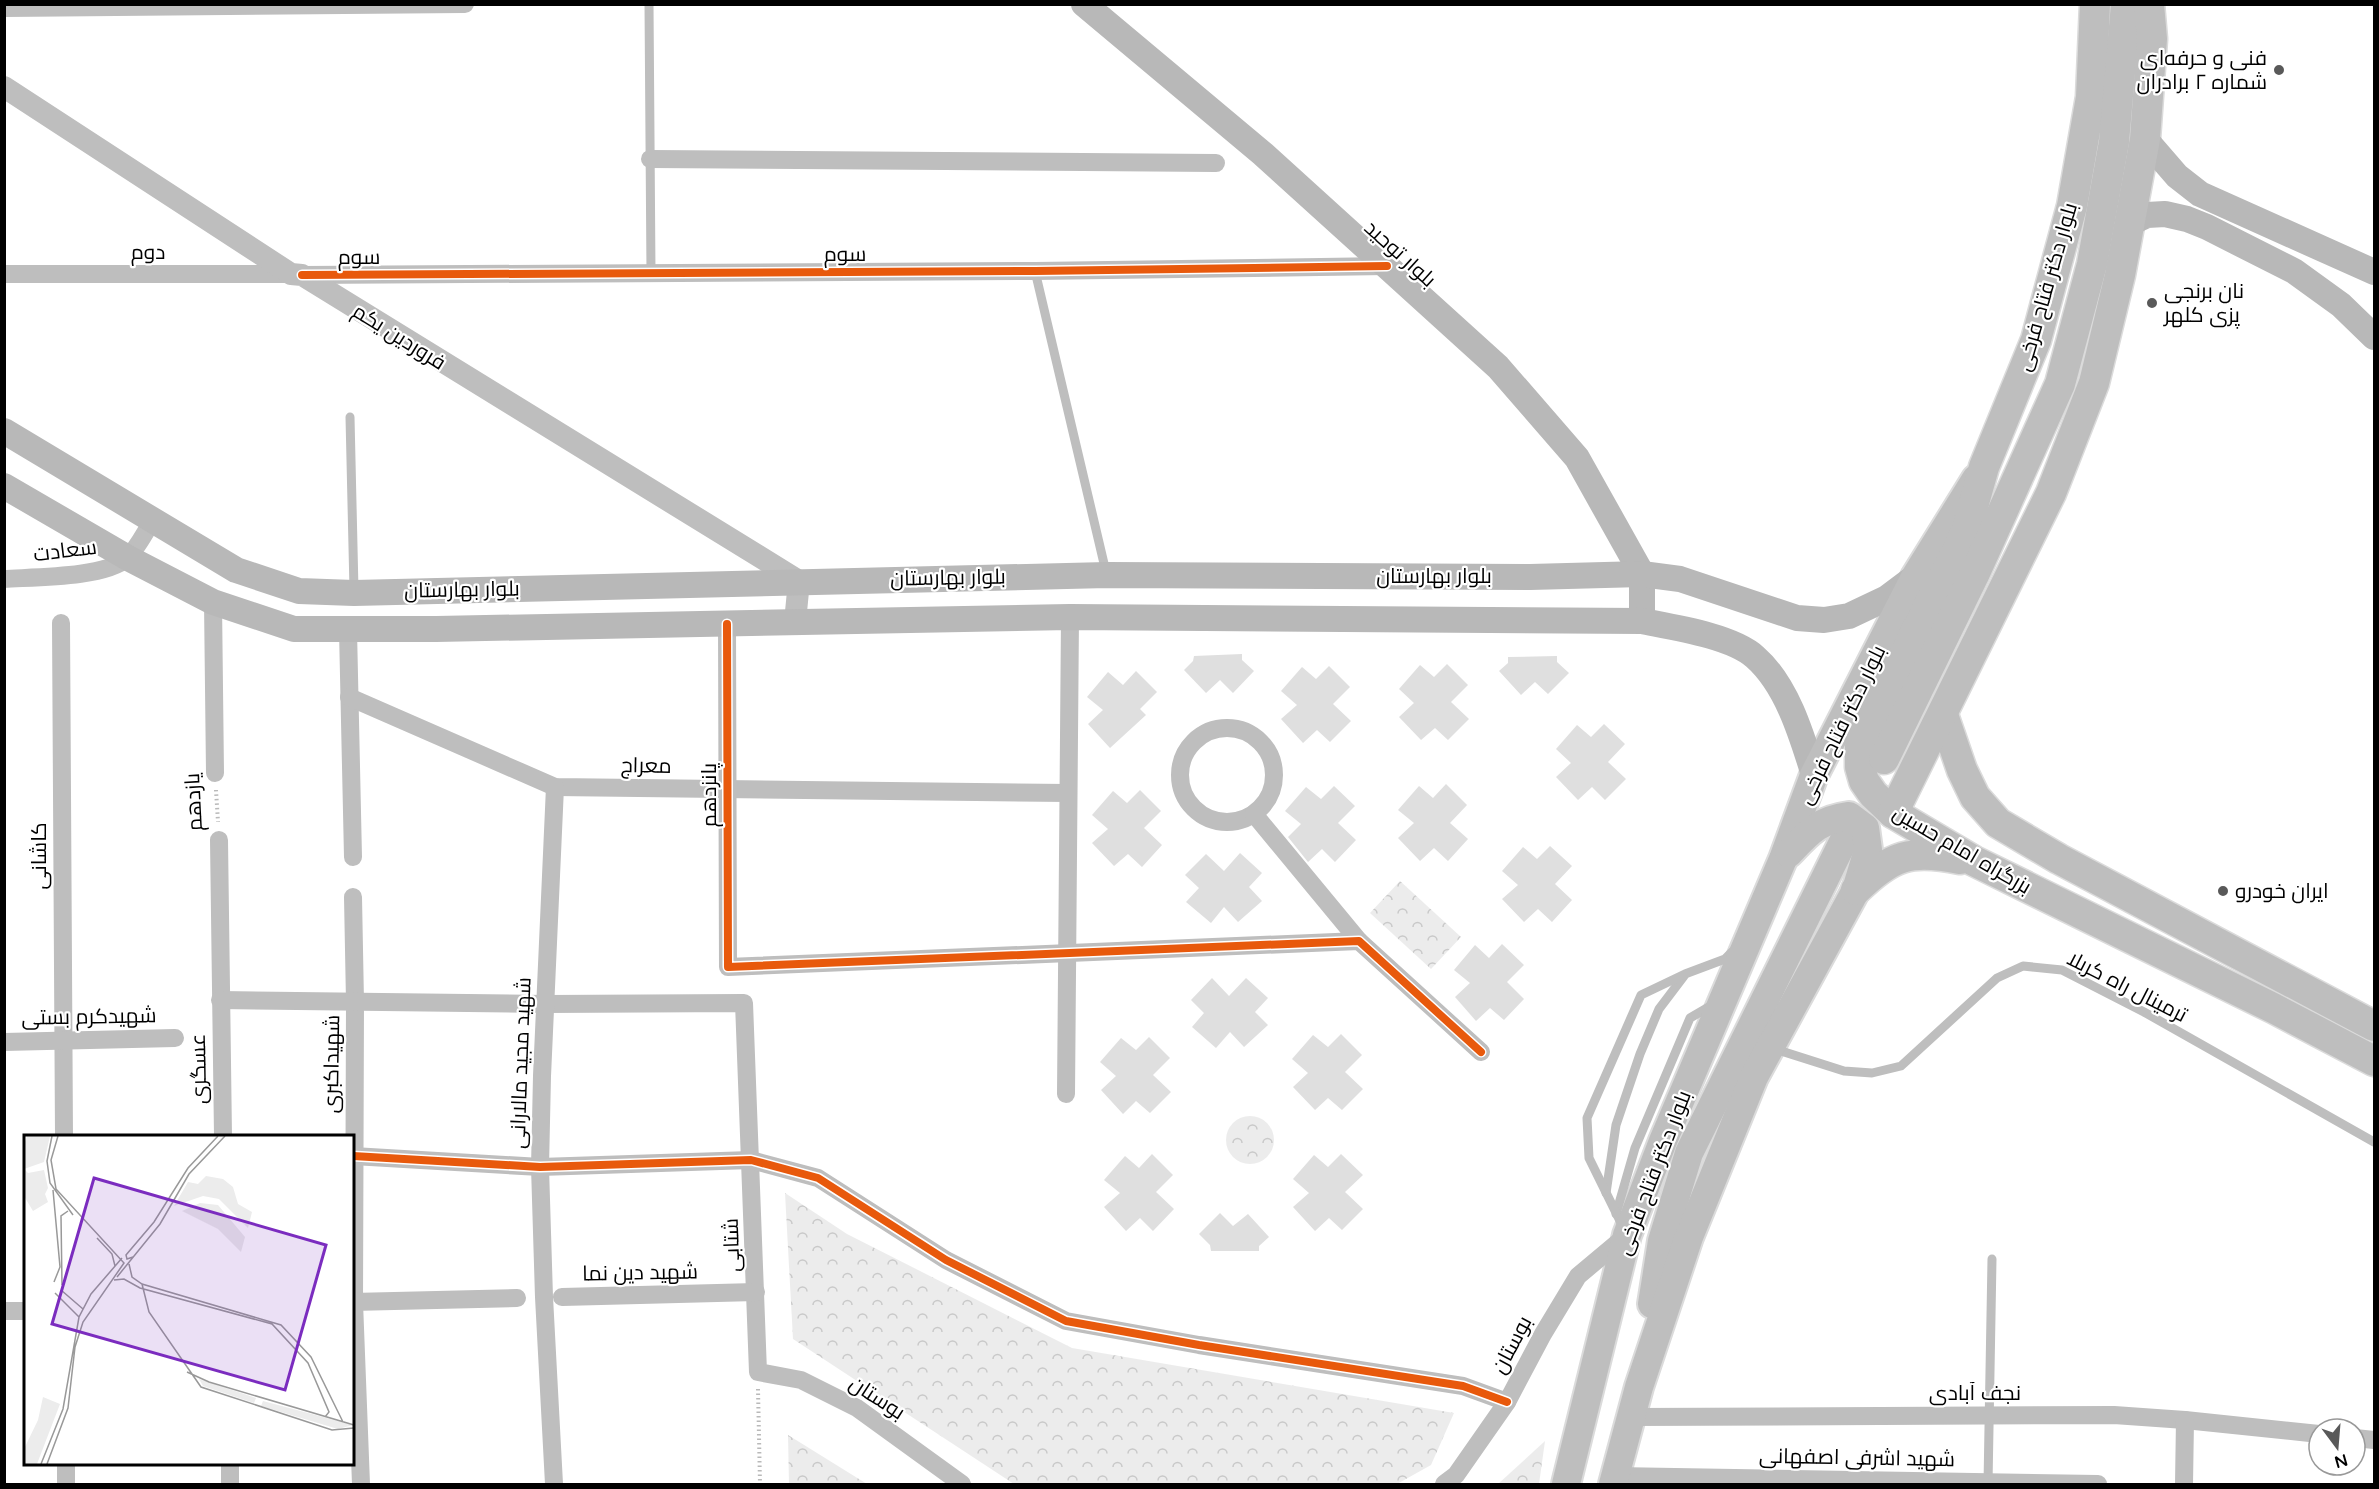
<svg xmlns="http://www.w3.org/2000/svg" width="2379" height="1489" font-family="'Varela Round',Cairo,sans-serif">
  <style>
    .forest { fill: url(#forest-crowns) }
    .building { fill: #dfdfdf }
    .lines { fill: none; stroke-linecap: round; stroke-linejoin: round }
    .primary-casing { stroke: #dbdbdb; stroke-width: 32 }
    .trunk-casing { stroke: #dbdbdb; stroke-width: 33 }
    .path { stroke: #b9b9b9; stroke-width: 4; stroke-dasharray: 1.5 3; stroke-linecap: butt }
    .service { stroke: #bebebe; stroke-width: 9 }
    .minor { stroke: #bebebe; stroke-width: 18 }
    .tertiary { stroke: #bebebe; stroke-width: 22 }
    .secondary { stroke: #b8b8b8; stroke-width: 26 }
    .primary { stroke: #bebebe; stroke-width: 28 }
    .trunk { stroke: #bebebe; stroke-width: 30 }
    .cycleway-casing { stroke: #fff; stroke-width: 11 }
    .cycleway { stroke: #e8590c; stroke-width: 8 }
    .poi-dot { fill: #595959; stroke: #fff; stroke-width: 2 }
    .labels { text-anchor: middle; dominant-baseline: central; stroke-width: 4.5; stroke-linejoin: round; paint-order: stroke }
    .poi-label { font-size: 21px; fill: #000; stroke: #fff; text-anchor: start }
    .street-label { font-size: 21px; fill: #000; stroke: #fff }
    .inset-road { fill: none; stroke: #999; stroke-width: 1.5 }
    .view { fill: #7b2cbf; fill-opacity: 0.15; stroke: #7b2cbf; stroke-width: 3 }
    .inset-edge { fill: none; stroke: #000; stroke-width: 3 }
  </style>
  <defs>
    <pattern id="forest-crowns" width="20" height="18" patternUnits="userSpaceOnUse" patternTransform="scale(1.5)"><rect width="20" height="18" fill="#ececec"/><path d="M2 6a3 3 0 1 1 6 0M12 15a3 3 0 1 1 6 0" fill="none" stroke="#c9c9c9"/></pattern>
  </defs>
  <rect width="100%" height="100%" fill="#fff"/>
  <!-- forest -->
  <g class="forest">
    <path d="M1400,881L1461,937L1431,969L1370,913Z"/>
    <circle cx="1250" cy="1140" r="24"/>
    <path d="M785,1193L847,1234L1072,1348L1454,1413L1431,1465L1397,1484H1014L793,1339Z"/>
    <path d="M788,1435L867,1484H789Z"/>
    <path d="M1545,1441L1539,1484H1498Z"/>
  </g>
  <!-- building -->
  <g class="building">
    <path d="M1242,654V660L1254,671L1233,693L1220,680L1206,693L1184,670L1193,661L1194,656Z"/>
    <path d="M1557,656V662L1569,673L1548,694L1535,682L1521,695L1499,671L1508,663V657Z"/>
    <path d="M1447,664L1468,685L1451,702L1469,719L1448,740L1435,728L1421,740L1399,717L1414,703L1399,689L1420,665L1434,677Z"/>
    <path d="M1329,666L1350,687L1333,704L1351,721L1330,742L1317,730L1303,743L1281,719L1297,705L1281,691L1302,667L1316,679Z"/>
    <path d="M1136,671L1157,692L1140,709L1146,715L1110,748L1088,724L1103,710L1087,697L1108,672L1123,685Z"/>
    <path d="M1604,724L1625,744L1608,762L1626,779L1605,800L1592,787L1578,800L1556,777L1571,763L1556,749L1577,725L1591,737Z"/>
    <path d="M1446,784L1467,805L1450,823L1468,839L1448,861L1434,848L1420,861L1398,838L1414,823L1398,810L1419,786L1433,798Z"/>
    <path d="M1334,786L1355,806L1338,823L1356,840L1335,862L1322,849L1308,862L1288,837L1301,824L1285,811L1306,787L1321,799Z"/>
    <path d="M1140,790L1161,811L1144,828L1162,845L1142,867L1128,854L1114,866L1092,843L1108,829L1092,815L1113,791L1127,803Z"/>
    <path d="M1550,846L1572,866L1555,884L1572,900L1552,922L1538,909L1524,922L1502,899L1518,885L1502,871L1523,847L1537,859Z"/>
    <path d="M1240,853L1262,873L1249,887L1262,901L1238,922L1224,907L1211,923L1186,902L1199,888L1185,875L1206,854L1224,871Z"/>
    <path d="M1502,944L1524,965L1507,982L1524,999L1504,1020L1490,1008L1476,1021L1455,997L1470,983L1454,970L1475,945L1489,958Z"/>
    <path d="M1212,978L1229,996L1246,978L1268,998L1255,1012L1268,1025L1244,1047L1230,1032L1216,1048L1192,1027L1204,1013L1191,1000Z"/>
    <path d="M1341,1034L1362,1055L1345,1072L1363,1089L1342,1110L1328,1098L1315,1110L1293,1087L1308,1073L1292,1059L1313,1035L1328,1047Z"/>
    <path d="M1149,1037L1170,1058L1153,1075L1171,1092L1150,1113L1136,1101L1123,1114L1101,1090L1116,1076L1100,1062L1121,1038L1136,1050Z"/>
    <path d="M1152,1154L1173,1175L1156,1192L1174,1209L1153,1231L1140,1218L1126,1231L1104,1207L1120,1193L1104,1180L1125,1156L1139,1168Z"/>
    <path d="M1341,1154L1363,1175L1345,1192L1363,1209L1342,1230L1329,1218L1315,1231L1293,1207L1309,1193L1293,1179L1314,1155L1328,1167Z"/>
    <path d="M1220,1213L1233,1226L1248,1214L1269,1237L1259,1246V1251H1211L1210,1245L1199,1234Z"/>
  </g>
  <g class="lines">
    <!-- primary casing -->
    <g class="primary-casing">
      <g id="primary">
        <path d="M1652,1304L1662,1241L1689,1153L1843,842"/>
        <path d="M1566,1484L1627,1235L1663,1141L1783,859L1814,775L1915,577L1976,479"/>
        <path d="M1613,1484L1639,1387L1689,1237L1754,1077L1856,890L1868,850L1865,828L1849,816C1819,820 1809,832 1789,853"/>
      </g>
    </g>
    <!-- trunk casing -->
    <g class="trunk-casing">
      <g id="trunk">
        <path d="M2095,4L2091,97L2072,206L2036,340L1984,467L1966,532L1868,726L1860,746V767L1864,781L1873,794L1893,813L1974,861L2273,1008L2374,1061"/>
        <path d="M1943,715L1962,770L1975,797L1998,823L2059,859L2374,1026"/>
        <path d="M1884,759L1974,575L2060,384L2092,264L2114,142L2126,4"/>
        <path d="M1893,813L2051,493L2094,383L2120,275L2145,139L2152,39L2149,4"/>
        <path d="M1856,890C1892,855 1910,849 1960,859"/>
      </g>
    </g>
    <!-- path -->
    <g class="path">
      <path d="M216,790L218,822"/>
      <path d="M758,1389L760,1484"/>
    </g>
    <!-- service -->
    <g class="service">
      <path d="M649,4L651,273"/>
      <path d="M1035,271L1106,572"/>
      <path d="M350,417L354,590"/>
      <path d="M1772,1048L1844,1071L1872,1073L1901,1066L1997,978L2023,966L2062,970L2144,1012L2374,1142"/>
      <path d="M1606,1193L1616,1125L1640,1054L1659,1009L1684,976"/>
      <path d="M1616,1214L1635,1148L1690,1018L1714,1004"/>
      <path d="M1624,1229L1589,1158L1587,1118L1641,995L1685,974L1725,959L1732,952"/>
      <path d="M1988,1484L1992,1259"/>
    </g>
    <!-- minor -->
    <g class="minor">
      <path d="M4,8L465,4"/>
      <path d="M650,159L1216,163"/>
      <path d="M4,274H291"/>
      <path d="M302,275L1035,271L1387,266"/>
      <path d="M4,579C34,577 105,578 127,558C137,549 145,532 153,520"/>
      <path d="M213,602L215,773"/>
      <path d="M61,623L64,1136"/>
      <path d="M727,624L728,967L1359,941L1481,1052"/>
      <path d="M348,630L353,857"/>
      <path d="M349,697L555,787L1068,793"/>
      <circle cx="1227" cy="775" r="47"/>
      <path d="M1254,814L1359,941"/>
      <path d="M219,840L223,1136"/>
      <path d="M353,897L355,1002L354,1302L361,1484"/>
      <path d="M220,1000L546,1004L744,1003L758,1372L801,1380L857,1408L962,1484"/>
      <path d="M4,1042L175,1038"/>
      <path d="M1066,1094L1070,617"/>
      <path d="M353,1156L540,1167L751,1160L818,1178L946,1260L1066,1321L1199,1345L1463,1386L1507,1402"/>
      <path d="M562,1297L756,1292"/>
      <path d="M352,1302L517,1298"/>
      <path d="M4,1311H26"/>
      <path d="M1631,1417L2114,1415L2185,1420L2319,1434"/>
      <path d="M2355,1438L2374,1440"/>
      <path d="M66,1464V1484"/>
      <path d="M230,1464V1484"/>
      <path d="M1615,1476L2098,1484"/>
      <path d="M554,1484L544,1297L540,1167L542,1076L555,787"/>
      <path d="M1444,1484L1456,1475L1507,1402L1543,1334L1578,1276L1627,1235"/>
      <path d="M2184,1484L2185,1420"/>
    </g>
    <!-- tertiary -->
    <path class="tertiary" d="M4,87L291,274L302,275L799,581L795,622"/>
    <!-- secondary -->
    <g class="secondary">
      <path d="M1084,4L1263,154L1498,367L1577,458L1642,574V621"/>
      <path d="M2145,139L2177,176L2200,194L2374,272"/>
      <path d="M2130,223L2147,215L2165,214L2187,219L2207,227L2294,271L2341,305L2374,337"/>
      <path d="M4,431L236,570L299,591L354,593L1107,575L1530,577L1642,574L1680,579L1797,618L1824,620L1849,616L1887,598L1915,577"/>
      <path d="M4,486L128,558L213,602L294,629H436L1070,617L1642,621C1672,627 1732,636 1755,657C1787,685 1802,736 1814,775"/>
    </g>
    <!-- primary -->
    <use href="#primary" class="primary"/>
    <!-- trunk -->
    <use href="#trunk" class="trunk"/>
    <!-- cycleway casing -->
    <g class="cycleway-casing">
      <g id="cycleway">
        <path d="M302,275L1035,271L1387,266"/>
        <path d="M727,624L728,967L1359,941L1481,1052"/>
        <path d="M353,1156L540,1167L751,1160L818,1178L946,1260L1066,1321L1199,1345L1463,1386L1507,1402"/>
      </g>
    </g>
    <!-- cycleway -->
    <use href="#cycleway" class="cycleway"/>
  </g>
  <!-- markers -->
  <g class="poi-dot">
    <circle cx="2279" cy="70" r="6"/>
    <circle cx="2152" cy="303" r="6"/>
    <circle cx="2223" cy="891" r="6"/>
  </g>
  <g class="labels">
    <!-- poi labels -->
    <g class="poi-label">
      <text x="2267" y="58" text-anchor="end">فنی و حرفه‌ای<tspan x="2267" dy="24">شماره ۲ برادران</tspan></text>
      <text x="2164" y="291">نان برنجی<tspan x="2164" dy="24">پزی کلهر</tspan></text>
      <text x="2235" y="891">ایران خودرو</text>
    </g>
    <!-- street labels -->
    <g class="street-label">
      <text x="148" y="252">دوم</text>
      <text x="845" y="254">سوم</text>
      <text transform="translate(1400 254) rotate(42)">بلوار توحید</text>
      <text x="359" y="257">سوم</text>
      <text transform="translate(2047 287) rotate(-74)">بلوار دکتر فتاح فرخی</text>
      <text transform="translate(399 337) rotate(32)">فروردین یکم</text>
      <text transform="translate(65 551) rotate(-7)">سعادت</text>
      <text x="1434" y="576">بلوار بهارستان</text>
      <text transform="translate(948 578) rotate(-1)">بلوار بهارستان</text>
      <text transform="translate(462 590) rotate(-1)">بلوار بهارستان</text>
      <text transform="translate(1842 725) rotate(-64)">بلوار دکتر فتاح فرخی</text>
      <text transform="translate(646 766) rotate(1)">معراج</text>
      <text transform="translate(709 795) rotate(-90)">پانزدهم</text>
      <text transform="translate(194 802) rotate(-93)">یازدهم</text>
      <text transform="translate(1962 850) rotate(30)">بزرگراه امام حسین</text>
      <text transform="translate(39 856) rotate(-90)">کاشانی</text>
      <text transform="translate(2127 987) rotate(27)">ترمینال راه کربلا</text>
      <text transform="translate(89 1017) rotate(-1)">شهیدکرم بستی</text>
      <text transform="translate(521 1063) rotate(-88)">شهید مجید مالارانی</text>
      <text transform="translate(332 1064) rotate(-89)">شهیداکبری</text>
      <text transform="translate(199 1069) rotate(-91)">عسگری</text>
      <text transform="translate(1654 1173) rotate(-69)">بلوار دکتر فتاح فرخی</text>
      <text transform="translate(732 1245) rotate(-92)">شتابی</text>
      <text transform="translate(640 1273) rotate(-1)">شهید دین نما</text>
      <text transform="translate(1512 1345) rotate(-62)">بوستان</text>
      <text x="1975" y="1393">نجف آبادی</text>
      <text transform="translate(877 1398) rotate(33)">بوستان</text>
      <text transform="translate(1857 1458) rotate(1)">شهید اشرفی اصفهانی</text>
    </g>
  </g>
  <!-- overview -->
  <g transform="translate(24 1135)">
    <rect width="330" height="330" fill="#fff"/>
    <path d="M3,1H26L20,27L0,34L4,38L20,35L24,53L21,59L24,67L9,76L0,61V10ZM182,41L199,44L209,52L214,69L228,77L224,93L195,64L179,61L150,71L164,47L174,49ZM176,68L194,70L221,102L217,117L194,94L158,76ZM175,244L232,263L230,268L179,251ZM19,262L36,269L13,329H0V314L14,285ZM239,266L329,290L314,294L237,271Z" fill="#ececec"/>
    <path class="inset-road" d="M28,1L23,26L26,48L49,80M29,55L36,132L30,147M73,103L88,119L91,131M109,122L103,124L102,120L130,87L164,33L194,1M105,129L108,142L118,149L257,190L287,222L319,287M93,142L136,89L165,39L201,1M90,145L100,144L116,153L248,189L284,228L305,277L301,282M118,149L125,177L177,252L308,295L330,293M38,150L37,81L44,76M37,155L59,174M31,158L55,182M163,237L185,247L330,290M17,329L39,274L55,182L67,159L98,123M23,329L44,273L51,212L59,187L100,128L32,54L27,25L34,1"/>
    <path class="view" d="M70,43L302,110L261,255L28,189Z"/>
    <rect width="330" height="330" class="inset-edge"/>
  </g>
  <!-- border -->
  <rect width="2379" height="1489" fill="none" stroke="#000000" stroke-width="12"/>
  <!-- north arrow -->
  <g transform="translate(2337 1447) rotate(164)"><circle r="28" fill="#ffffff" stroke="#999999" stroke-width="1.5"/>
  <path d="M0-4.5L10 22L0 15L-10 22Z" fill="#595959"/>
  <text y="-9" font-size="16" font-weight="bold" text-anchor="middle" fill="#000000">N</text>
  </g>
</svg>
